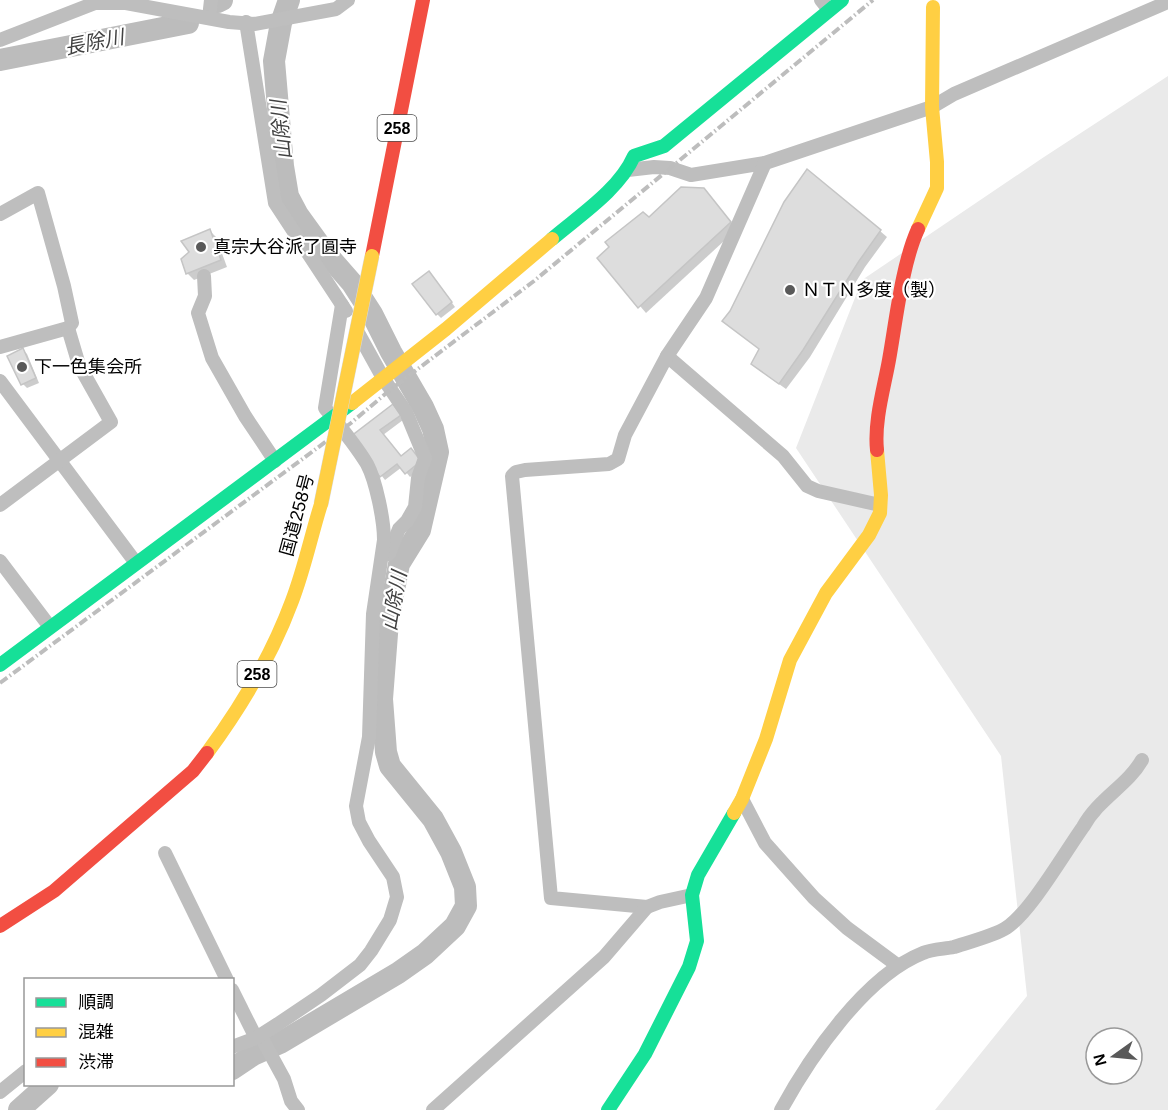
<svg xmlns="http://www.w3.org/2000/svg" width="1168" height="1110" font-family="Helvetica,'Noto Sans JP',sans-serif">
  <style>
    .green { fill: #eaeaea; fill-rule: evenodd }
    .shadow { fill: #0003 }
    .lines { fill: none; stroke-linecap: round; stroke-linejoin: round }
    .river { stroke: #bcbcbc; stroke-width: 22 }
    .building { fill: #ddd; stroke: #c5c5c5; stroke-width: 1.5 }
    .street { stroke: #bebebe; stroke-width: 14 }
    .fast { stroke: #16e098; stroke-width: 14 }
    .slow { stroke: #ffcf43; stroke-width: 14 }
    .jam { stroke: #f24e42; stroke-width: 14 }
    .rail { stroke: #bdbdbd; stroke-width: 4; stroke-dasharray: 9 3 1.5 3; stroke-linecap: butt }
    .slow-bridge-casing { stroke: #dbdbdb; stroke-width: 15; stroke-linecap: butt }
    .slow-bridge { stroke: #ffcf43; stroke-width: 14 }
    .poi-dot { fill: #595959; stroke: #fff; stroke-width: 2 }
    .labels { text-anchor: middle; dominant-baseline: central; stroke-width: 4.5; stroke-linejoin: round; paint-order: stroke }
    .shield { fill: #fff; stroke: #4c4c4c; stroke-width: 1.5 }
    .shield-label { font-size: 16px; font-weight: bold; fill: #000 }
    .poi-label { font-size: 18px; fill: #000; stroke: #fff; text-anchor: start }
    .street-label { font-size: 18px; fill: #000; stroke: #fff }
    .water-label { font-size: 20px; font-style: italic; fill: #414141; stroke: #fff }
  </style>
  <rect width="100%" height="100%" fill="#fff"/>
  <!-- green -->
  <path class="green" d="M1168,76V1110H935L1027,996L1001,756L796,448L862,280L1041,159ZM1096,1038H1132V1074H1096Z"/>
  <!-- shadow -->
  <g class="shadow">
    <path d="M710,197L737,229L646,313L599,258L649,219Z"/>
    <path d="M209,230L216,237L227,267L194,280L188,274L183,260Z"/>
    <path d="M880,231L887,237L865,267L810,357L786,389L759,370L753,363L760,350L724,321Z"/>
    <path d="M433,277L455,307L441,318L437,314Z"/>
    <path d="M23,350L27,354L39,383L27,388L23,384L9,356Z"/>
    <path d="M393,406L403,420L383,435L401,458L424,466L410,477L402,467L385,480L352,437Z"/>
  </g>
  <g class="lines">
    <!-- river -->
    <g class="river">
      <path d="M218,2L222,0"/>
      <path d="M0,60L188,23"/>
      <path d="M232,1069L253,1055L280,1043L398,973L425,954L455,926L466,906L465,887L451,852L433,819L390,766L386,752L382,699L388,621L399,564L420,530L438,452L433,429L423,407L391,352L372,314L352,283L324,251L298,215L288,196L283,166L274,61L281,23L289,0"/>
      <path d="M19,1110L48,1084"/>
    </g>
  </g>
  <!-- building -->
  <g class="building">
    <path d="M807,169L881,230L859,261L803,350L779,384L751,364L759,349L722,321L730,311L784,202Z"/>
    <path d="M681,187L704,188L731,222L638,308L597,258L609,247L605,242L643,212L649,217Z"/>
    <path d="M210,229L221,260L186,274L181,259L189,252L181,241Z"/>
    <path d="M429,271L452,302L436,315L412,284Z"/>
    <path d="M23,348L36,378L21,385L7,356Z"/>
    <path d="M393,404L401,415L380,430L401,456L411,448L421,461L405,474L397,464L380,477L350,437Z"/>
  </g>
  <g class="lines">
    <!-- street -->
    <g class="street">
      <path d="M821,0L829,10"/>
      <path d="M209,18L211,0"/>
      <path d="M246,22L275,203L346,311"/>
      <path d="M0,40L95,3H126L229,22L254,24L336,9L348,0"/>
      <path d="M628,170L654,167L670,168L691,175L765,163L932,107L954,94L1168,2"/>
      <path d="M0,214L38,193L64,286L72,323L68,328L0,347"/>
      <path d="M204,276L205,296L198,313L212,358L245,416L275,461"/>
      <path d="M357,331L383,378L406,412L425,458L418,478L415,507L407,521L399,529L389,554"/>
      <path d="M667,356L783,456L807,486L818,491L880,505"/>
      <path d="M0,381L136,563"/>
      <path d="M0,505L111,422L79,365L68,328"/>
      <path d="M0,561L50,627"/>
      <path d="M742,799L765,843L814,898L847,928L897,965"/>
      <path d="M165,853L227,980"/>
      <path d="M647,907L551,898L512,476L516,472L525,470L609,464L618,459L625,435L667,356L706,298L765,163"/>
      <path d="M232,990L256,1038"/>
      <path d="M260,1035L284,1079L291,1101L298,1110"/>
      <path d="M232,1047L256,1038L278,1024L321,995L360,965L371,951L390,920L397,897L393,877L369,841L359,822L356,806L369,737L373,614L384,540C384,520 376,481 367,464C355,444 339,425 325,408L342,305"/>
      <path d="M0,1092L26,1071"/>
      <path d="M433,1110L604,957L647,907L660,902L692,895"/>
      <path d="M781,1110C810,1057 865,976 923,953C932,949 944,949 954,947C966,943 996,935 1006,928C1030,913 1065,852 1083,827C1099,798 1127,786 1142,760"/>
    </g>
    <!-- fast -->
    <g class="fast">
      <path d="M552,239C580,215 619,190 634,156L664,146L842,0"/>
      <path d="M0,665L352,403"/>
      <path d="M608,1110L645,1054L689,967L697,941L692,895L698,875L734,813"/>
    </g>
    <!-- slow -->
    <g class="slow">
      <path d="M918,229L937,188V162L932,107L933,7"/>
      <path d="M352,403L446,329L552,239"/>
      <path d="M207,753C241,707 272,655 292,601C304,570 311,536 321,504"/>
      <path d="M734,813L742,799L766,739L790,660L826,593L869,535L880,513L881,495L877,450"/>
    </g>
    <!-- jam -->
    <g class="jam">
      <path d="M372,256L423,0"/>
      <path d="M877,450C874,421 884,388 889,360C896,321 902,264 918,229"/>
      <path d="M0,926L54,891L193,771L207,753"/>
    </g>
    <!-- rail -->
    <path class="rail" d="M0,683L351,423L390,390L534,281L873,0"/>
    <!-- slow-bridge casing -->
    <g class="slow-bridge-casing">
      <path id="slow-bridge" d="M321,504L372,256"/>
    </g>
    <!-- slow-bridge -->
    <use href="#slow-bridge" class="slow-bridge"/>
  </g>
  <!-- markers -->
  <g class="poi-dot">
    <circle cx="201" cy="247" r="6"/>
    <circle cx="790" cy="290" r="6"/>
    <circle cx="22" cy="367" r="6"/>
  </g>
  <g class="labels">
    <!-- shield labels -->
    <g class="shield">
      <rect x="377.5" y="115" width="39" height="26" rx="4.5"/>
      <rect x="237.5" y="661" width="39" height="26" rx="4.5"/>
    </g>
    <g class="shield-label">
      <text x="397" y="128">258</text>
      <text x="257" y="674">258</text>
    </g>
    <!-- poi labels -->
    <g class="poi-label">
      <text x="213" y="247">真宗大谷派了圓寺</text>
      <text x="802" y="290">ＮＴＮ多度（製）</text>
      <text x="34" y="367">下一色集会所</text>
    </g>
    <!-- street labels -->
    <g class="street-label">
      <text transform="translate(297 515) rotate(-75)">国道258号</text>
    </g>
    <!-- water labels -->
    <g class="water-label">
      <text transform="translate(94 42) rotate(-11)">長除川</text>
      <text transform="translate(281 130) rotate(-96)">山除川</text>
      <text transform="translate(394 601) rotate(-80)">山除川</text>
    </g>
  </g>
  <!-- legend -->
  <rect x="24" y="978" width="210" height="108" fill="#ffffff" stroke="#999999" stroke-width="1.5"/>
  <rect x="36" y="998" width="30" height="9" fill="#16e098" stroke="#999999" stroke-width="1.5"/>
  <text x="78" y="1008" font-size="18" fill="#000000">順調</text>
  <rect x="36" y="1028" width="30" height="9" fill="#ffcf43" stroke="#999999" stroke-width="1.5"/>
  <text x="78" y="1038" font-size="18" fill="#000000">混雑</text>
  <rect x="36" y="1058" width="30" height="9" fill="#f24e42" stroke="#999999" stroke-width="1.5"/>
  <text x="78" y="1068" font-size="18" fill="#000000">渋滞</text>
  <!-- north arrow -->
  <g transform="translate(1114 1056) rotate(255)"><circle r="28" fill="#ffffff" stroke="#999999" stroke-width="1.5"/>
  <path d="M0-4.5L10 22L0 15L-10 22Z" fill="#595959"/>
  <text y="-9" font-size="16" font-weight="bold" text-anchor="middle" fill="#000000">N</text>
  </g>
</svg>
